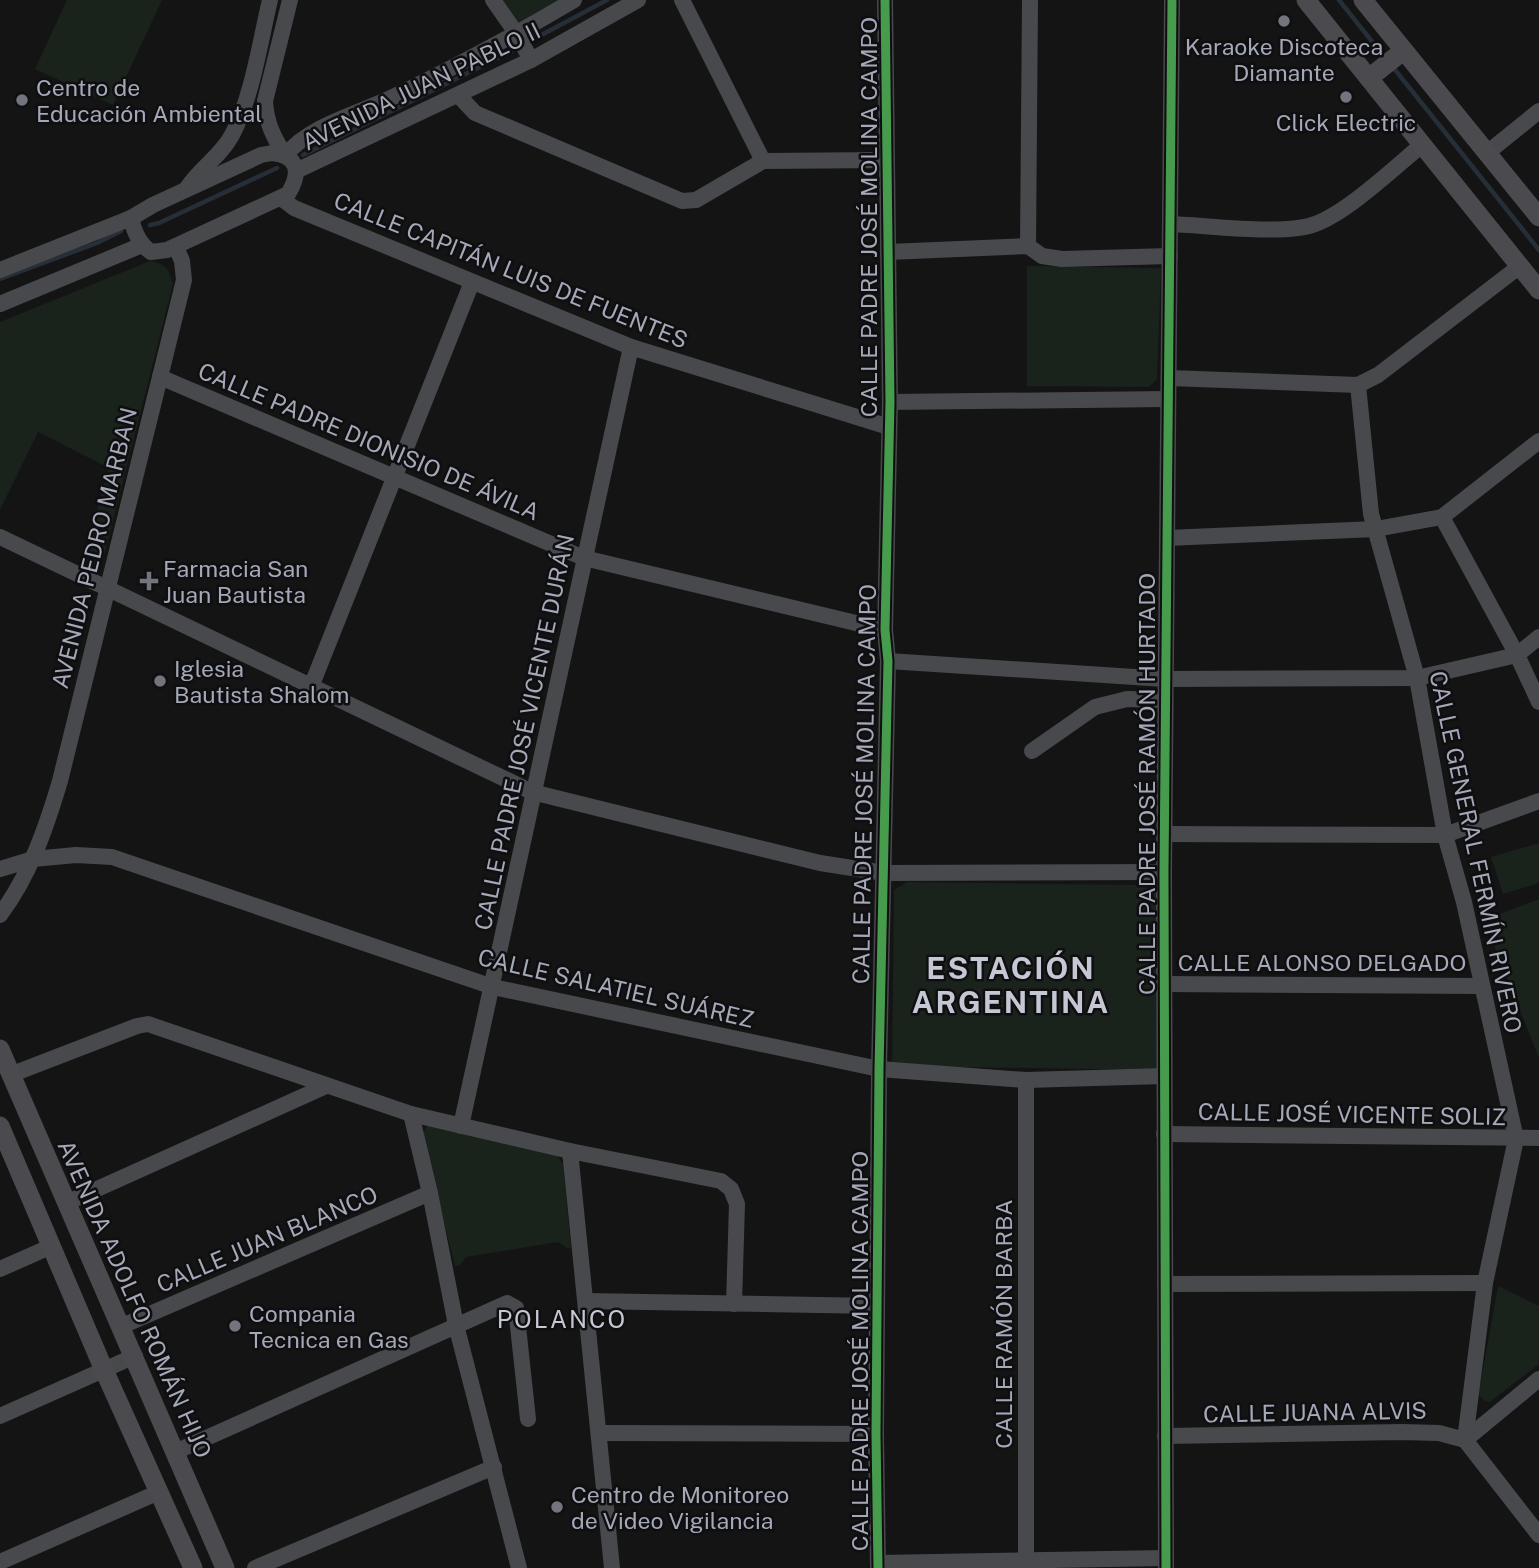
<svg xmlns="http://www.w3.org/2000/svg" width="1539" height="1568" font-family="'Public Sans',sans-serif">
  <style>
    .green { fill: #1a221c }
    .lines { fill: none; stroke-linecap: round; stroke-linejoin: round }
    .stream { stroke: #262e37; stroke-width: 4.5 }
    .minor { stroke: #48494d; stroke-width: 16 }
    .major { stroke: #4b4b4f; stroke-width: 19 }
    .cycleway-casing { stroke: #0f0e10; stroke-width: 13 }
    .cycleway { stroke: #469c4c; stroke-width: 9 }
    .poi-dot { fill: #72747e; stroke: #0f0e10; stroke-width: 2.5 }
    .labels { text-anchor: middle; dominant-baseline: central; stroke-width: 5; stroke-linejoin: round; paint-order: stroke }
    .poi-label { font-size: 23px; fill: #a4a8b7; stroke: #0f0e10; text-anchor: start }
    .street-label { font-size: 23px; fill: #a4a8b7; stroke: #0f0e10 }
    .neighbourhood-label { font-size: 24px; letter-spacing: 2px; fill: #c5c7d3; stroke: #0f0e10 }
    .district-label { font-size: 30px; font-weight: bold; letter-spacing: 2px; fill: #c5c7d3; stroke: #0f0e10 }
  </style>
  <rect width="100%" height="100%" fill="#141414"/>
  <!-- green -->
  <g class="green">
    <path d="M67,0H162L113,105L35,69Z"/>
    <path d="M503,0H559L519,22Z"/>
    <path d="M150,261C166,264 169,269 173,284L104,556L100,564L92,566L82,563L109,468L38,432L0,510V322Z"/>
    <path d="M1027,266L1161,268L1157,379L1149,387L1027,386Z"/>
    <path d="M1539,843V883L1503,894L1491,857Z"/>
    <path d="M907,882L1144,885L1159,893L1157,1070L892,1066L894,890Z"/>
    <path d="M1539,899V1058L1484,920Z"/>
    <path d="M432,1124L555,1153L563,1164L571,1248H567L558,1242L466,1257L460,1265L455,1266L422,1135L427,1126Z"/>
    <path d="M1498,1286L1539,1306V1364L1490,1402L1485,1401L1479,1395L1480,1386Z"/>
  </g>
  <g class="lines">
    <!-- stream -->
    <g class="stream">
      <path d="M1339,0L1386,59"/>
      <path d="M534,39L607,0"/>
      <path d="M1392,66L1539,250"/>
      <path d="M303,155L512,51"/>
      <path d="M150,225L159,223L277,168"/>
      <path d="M0,279L97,243L121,231"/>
    </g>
    <!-- minor -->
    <g class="minor">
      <path d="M493,0L517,34L531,60"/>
      <path d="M682,0L763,161"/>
      <path d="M459,96L475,113L682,201L696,200L763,161L887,160"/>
      <path d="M272,153C299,156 301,173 288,194L167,250L151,252C139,244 134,232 131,218L153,205L261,155Z"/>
      <path d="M1487,153L1539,111"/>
      <path d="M284,154C273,136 266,122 265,101L290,0"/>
      <path d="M286,155C308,126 360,113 393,97C455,67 515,35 574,0"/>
      <path d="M296,171L531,60L638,0"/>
      <path d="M187,188C200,168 221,156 232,135C252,98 260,42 270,0"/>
      <path d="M281,198L294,208L631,347L889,427"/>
      <path d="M1170,224C1206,225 1285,236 1315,224C1348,212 1395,167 1423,144"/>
      <path d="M1028,246L1030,0"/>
      <path d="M888,252L1028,246L1042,256L1062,259L1170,256"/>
      <path d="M0,270L131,218"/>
      <path d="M0,304L142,245"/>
      <path d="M160,377L584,558L885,630"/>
      <path d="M1169,378L1358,385L1378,375L1520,266"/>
      <path d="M1358,385L1371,514L1417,678L1445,835L1464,902L1516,1139L1485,1283L1465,1440L1539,1535"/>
      <path d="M890,402L1168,399"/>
      <path d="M1442,517L1517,655L1539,702"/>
      <path d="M0,537L532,792L820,863L884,873L1164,872"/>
      <path d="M1167,538L1376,529L1442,517L1539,441"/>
      <path d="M888,661L1165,679L1417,678L1517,655L1539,637"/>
      <path d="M311,687L472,282"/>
      <path d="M1032,751L1095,707L1127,699L1165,700"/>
      <path d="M1164,834L1445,835L1539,801"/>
      <path d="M0,869L33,859L76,855L112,857L493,987L879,1069L1026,1080L1164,1076"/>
      <path d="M0,915C30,875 46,828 60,781L184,280L182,261L176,247"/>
      <path d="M1164,984L1481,986"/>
      <path d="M10,1075L137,1026L148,1024L411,1114L570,1151L721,1181L731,1189L737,1204L734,1304"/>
      <path d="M1026,1080V1568"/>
      <path d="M411,1114L430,1193L456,1325L519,1568"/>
      <path d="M461,1126L631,347"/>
      <path d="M1164,1134L1539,1138"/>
      <path d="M570,1151L612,1568"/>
      <path d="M66,1203L326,1086"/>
      <path d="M0,1269L52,1246"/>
      <path d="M1165,1284L1485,1283"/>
      <path d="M586,1301L877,1306"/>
      <path d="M122,1326L430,1193"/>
      <path d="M0,1416L135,1356"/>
      <path d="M600,1433L876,1434"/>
      <path d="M1165,1436L1402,1432L1439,1433L1465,1440L1539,1379"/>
      <path d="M175,1452L507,1303L516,1308L528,1419"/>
      <path d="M0,1562L159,1492"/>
      <path d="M879,1563L1166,1558"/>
      <path d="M255,1568L494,1467"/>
      <path d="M878,1568L876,1434L879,1069L888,661L885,630L890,402L885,0"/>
      <path d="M1166,1568L1164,872L1172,0"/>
    </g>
    <!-- major -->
    <g class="major">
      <path d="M1306,0L1539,290"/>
      <path d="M1363,0L1539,217"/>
      <path d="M1369,78L1403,51"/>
      <path d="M0,1049L225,1568"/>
      <path d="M0,1126L104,1370L193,1568"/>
    </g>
    <!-- cycleway casing -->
    <g class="cycleway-casing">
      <g id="cycleway">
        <path d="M878,1568L876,1434L879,1069L888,661L885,630L890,402L885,0"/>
        <path d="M1166,1568L1164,872L1172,0"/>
      </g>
    </g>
    <!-- cycleway -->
    <use href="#cycleway" class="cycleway"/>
  </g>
  <!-- markers -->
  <g class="poi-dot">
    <circle cx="1284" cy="21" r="7"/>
    <circle cx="1346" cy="97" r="7"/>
    <circle cx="22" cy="100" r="7"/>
    <path d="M145.5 570.5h7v7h7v7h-7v7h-7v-7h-7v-7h7z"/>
    <circle cx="160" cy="681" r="7"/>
    <circle cx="235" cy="1326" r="7"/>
    <circle cx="557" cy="1507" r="7"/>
  </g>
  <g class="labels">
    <!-- poi labels -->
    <g class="poi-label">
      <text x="1284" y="46" text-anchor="middle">Karaoke Discoteca<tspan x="1284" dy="26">Diamante</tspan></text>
      <text x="36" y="87">Centro de<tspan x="36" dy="26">Educación Ambiental</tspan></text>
      <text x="1346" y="122" text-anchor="middle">Click Electric</text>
      <text x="163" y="568">Farmacia San<tspan x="163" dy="26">Juan Bautista</tspan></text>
      <text x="174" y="668">Iglesia<tspan x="174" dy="26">Bautista Shalom</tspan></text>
      <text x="249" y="1313">Compania<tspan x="249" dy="26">Tecnica en Gas</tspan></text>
      <text x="571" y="1494">Centro de Monitoreo<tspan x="571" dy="26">de Video Vigilancia</tspan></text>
    </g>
    <!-- street labels -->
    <g class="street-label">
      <text transform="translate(421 86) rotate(-26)">AVENIDA JUAN PABLO II</text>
      <text transform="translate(868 217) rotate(-90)">CALLE PADRE JOSÉ MOLINA CAMPO</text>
      <text transform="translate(511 270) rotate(22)">CALLE CAPITÁN LUIS DE FUENTES</text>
      <text transform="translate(369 441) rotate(23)">CALLE PADRE DIONISIO DE ÁVILA</text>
      <text transform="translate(94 548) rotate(-76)">AVENIDA PEDRO MARBAN</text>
      <text transform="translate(524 732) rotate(-78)">CALLE PADRE JOSÉ VICENTE DURÁN</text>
      <text transform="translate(864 784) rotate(-89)">CALLE PADRE JOSÉ MOLINA CAMPO</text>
      <text transform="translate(1146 784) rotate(-90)">CALLE PADRE JOSÉ RAMÓN HURTADO</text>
      <text transform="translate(1476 852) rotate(78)">CALLE GENERAL FERMÍN RIVERO</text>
      <text x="1322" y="962">CALLE ALONSO DELGADO</text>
      <text transform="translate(616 988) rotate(13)">CALLE SALATIEL SUÁREZ</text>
      <text transform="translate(1352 1114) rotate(1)">CALLE JOSÉ VICENTE SOLIZ</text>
      <text transform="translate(267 1239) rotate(-23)">CALLE JUAN BLANCO</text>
      <text transform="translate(135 1299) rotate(66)">AVENIDA ADOLFO ROMÁN HIJO</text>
      <text transform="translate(1003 1324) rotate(-90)">CALLE RAMÓN BARBA</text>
      <text transform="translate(859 1351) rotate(-90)">CALLE PADRE JOSÉ MOLINA CAMPO</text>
      <text transform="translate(1315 1412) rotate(-1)">CALLE JUANA ALVIS</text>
    </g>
    <!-- neighbourhood labels -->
    <g class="neighbourhood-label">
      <text x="562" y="1319">POLANCO</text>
    </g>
    <!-- district labels -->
    <g class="district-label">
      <text x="1011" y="968">ESTACIÓN<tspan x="1011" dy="34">ARGENTINA</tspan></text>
    </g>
  </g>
</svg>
